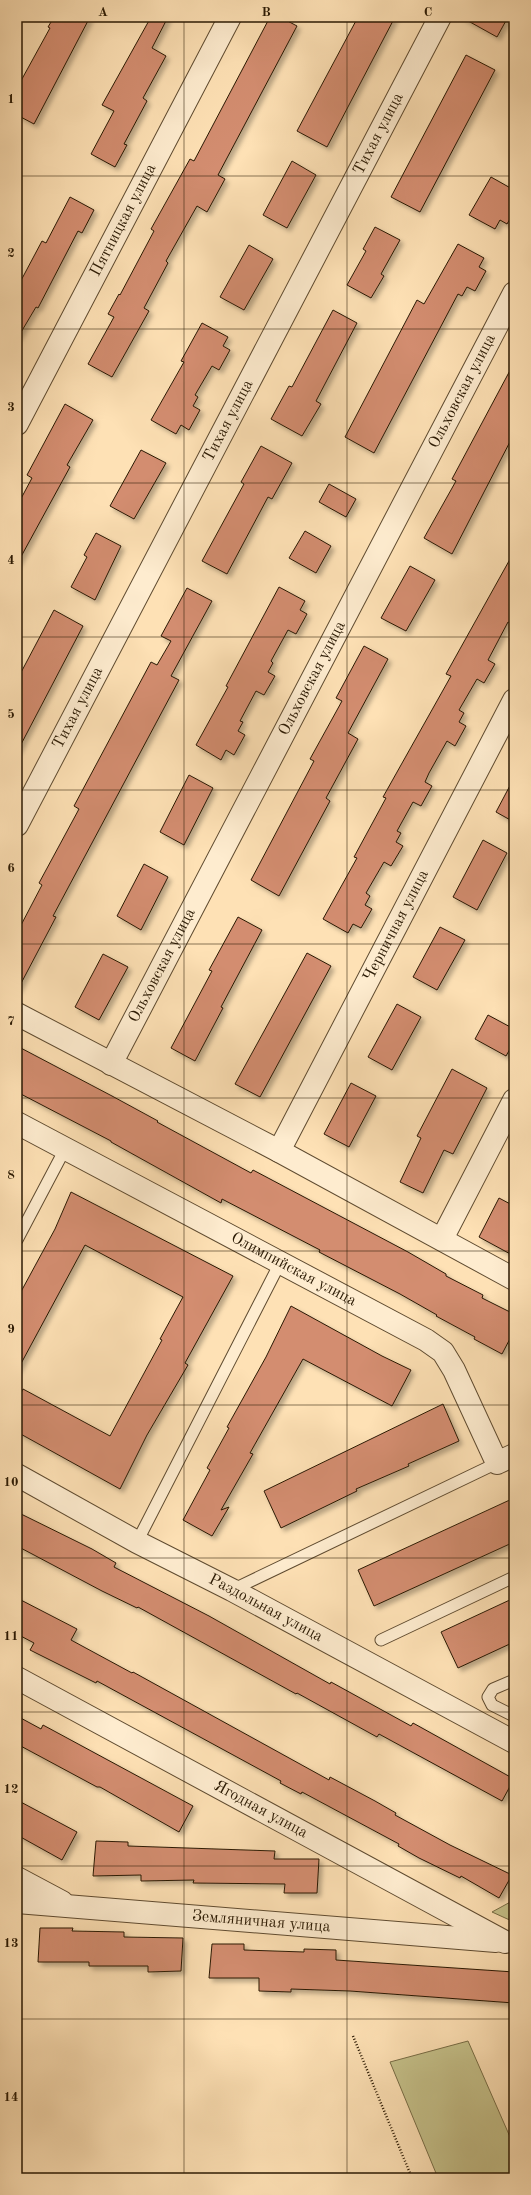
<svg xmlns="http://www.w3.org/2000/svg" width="531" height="2195" font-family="'Old Standard TT',serif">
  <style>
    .green { fill: #c5c18a; stroke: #786d46 }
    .building { fill: #d38d6f; stroke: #2a1903; filter: url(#shadow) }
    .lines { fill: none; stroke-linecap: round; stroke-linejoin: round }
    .service-casing { stroke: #5f4b30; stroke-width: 13 }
    .minor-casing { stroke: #5f4b30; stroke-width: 24 }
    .path { stroke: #2a1903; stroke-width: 2.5; stroke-dasharray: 1 2; stroke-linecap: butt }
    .service { stroke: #feeccf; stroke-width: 11 }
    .minor { stroke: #feeccf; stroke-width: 22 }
    .grid { fill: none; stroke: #2a1903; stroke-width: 1; stroke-opacity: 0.55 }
    .labels { text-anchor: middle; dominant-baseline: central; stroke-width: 3; stroke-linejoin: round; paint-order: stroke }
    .street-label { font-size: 16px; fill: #2a1903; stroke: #feeccf }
    .neatline { fill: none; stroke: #2a1903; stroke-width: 1.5 }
    .grid-label { font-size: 13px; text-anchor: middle; font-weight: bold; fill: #2a1903 }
  </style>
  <defs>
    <filter id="shadow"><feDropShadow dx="3.5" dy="3.5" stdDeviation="2" flood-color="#0004"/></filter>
  </defs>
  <rect width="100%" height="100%" fill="#fee1b5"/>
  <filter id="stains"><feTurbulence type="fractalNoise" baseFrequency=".005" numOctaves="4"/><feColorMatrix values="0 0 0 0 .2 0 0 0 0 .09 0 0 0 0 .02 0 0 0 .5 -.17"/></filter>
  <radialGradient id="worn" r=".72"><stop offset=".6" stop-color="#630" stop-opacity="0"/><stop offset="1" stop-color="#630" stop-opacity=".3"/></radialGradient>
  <!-- green -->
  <g class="green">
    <path d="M514,1900V1922L492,1912Z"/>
    <path d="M468,2041L514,2146V2178H438L390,2062Z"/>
  </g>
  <!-- building -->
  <g class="building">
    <path d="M54,17H90L34,124L17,115V88L50,28L48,27Z"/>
    <path d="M151,17H168L152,48L166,56L143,98L147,101L124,144L127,145L115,167L91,154L114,111L102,105Z"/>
    <path d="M270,17H280L297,26L218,175L225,179L207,212L197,206L166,261L168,263L144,308L149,311L112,377L88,364L114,317L108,314L119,294L120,295L154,231L151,229L190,159L194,161Z"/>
    <path d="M358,17H395L327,147L297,131Z"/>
    <path d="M461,17H508L497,37Z"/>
    <path d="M466,55L495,70L420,212L391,197Z"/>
    <path d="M292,161L316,175L287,228L263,215Z"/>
    <path d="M491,177L514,190V212L507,224L500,220L495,229L469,215Z"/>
    <path d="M70,197L94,210L82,233L78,231L38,308L36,307L17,339V288L42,241L46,243Z"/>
    <path d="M375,227L400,240L381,274L384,276L371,298L347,285L366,251L363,249Z"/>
    <path d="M458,244L484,258L479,267L486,271L475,291L467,287L462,296L458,294L374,453L345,437L417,300L424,304Z"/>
    <path d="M249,245L273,259L244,310L220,297Z"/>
    <path d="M333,310L357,323L316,401L321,404L302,436L271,419L289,386L292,387Z"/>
    <path d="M202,323L228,337L223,346L230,350L219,370L212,366L195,395L198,397L193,406L200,410L189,430L181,425L176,434L151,420L184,362L181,361Z"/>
    <path d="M514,363V434L452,554L424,538L456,481L452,479Z"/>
    <path d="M65,404L93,420L67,465L70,467L17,564V506L32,478L27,475Z"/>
    <path d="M261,446L292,463L272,499L268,497L227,574L202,561L244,484L241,482Z"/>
    <path d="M141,450L166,463L134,519L110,506Z"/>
    <path d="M329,484L356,499L346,517L319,502Z"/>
    <path d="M305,531L331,546L316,573L289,558Z"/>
    <path d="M96,533L121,546L95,600L71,587L87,557L84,555Z"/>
    <path d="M514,552V625L508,622L488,660L495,664L484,683L477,679L459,710L464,713L459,722L466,726L455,746L447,741L429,773L425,782L432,786L421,806L413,802L397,831L401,833L396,842L403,846L391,866L384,862L366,893L370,896L365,905L372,909L361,928L353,924L348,933L323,919L357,858L354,857L386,798L383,797L451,676L446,674Z"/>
    <path d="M410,566L435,580L406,631L381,618Z"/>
    <path d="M279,587L305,601L300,610L307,614L296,634L288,630L271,661L273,663L268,672L275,676L264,695L256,691L240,721L243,722L238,731L245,735L234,755L226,750L221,760L196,745L228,687L226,686Z"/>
    <path d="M187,588L212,601L171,676L179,680L53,916L56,917L17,991V927H20L42,885L39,883L79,809L74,806L151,662L157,665L171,641L161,636Z"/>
    <path d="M54,610L83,626L17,752V680Z"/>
    <path d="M364,646L388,659L348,733L358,739L326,798L330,801L279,896L251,880L314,761L310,759L342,701L336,698Z"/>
    <path d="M189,775L213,788L184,845L160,832Z"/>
    <path d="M514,778V822L496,812Z"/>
    <path d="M483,840L507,853L477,910L453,897Z"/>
    <path d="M144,864L168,877L141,930L117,916Z"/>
    <path d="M238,917L262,930L221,1007L223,1008L195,1061L171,1048L212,971L209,970Z"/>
    <path d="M440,927L465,940L437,990L413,977Z"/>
    <path d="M307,953L331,966L260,1097L235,1084Z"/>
    <path d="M103,954L128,967L99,1020L75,1007Z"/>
    <path d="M397,1004L421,1017L392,1070L368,1057Z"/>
    <path d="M488,1015L514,1029V1042L506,1056L475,1039Z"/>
    <path d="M17,1046L112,1096L158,1121L157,1122L251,1173L253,1170L408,1252L446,1274V1276L483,1295L482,1298L514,1314V1331L502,1354L474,1339L475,1337L436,1316L437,1315L400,1294L319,1252L320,1250L222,1199L221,1203L111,1142V1141L17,1092Z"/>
    <path d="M452,1069L487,1088L453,1154L444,1150L423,1193L400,1182L421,1138L417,1136Z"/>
    <path d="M351,1083L376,1096L349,1147L324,1134Z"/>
    <path d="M71,1192L233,1276L185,1363L188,1365L147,1435L120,1489L17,1432V1401L23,1389L110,1436L162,1340L160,1339L183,1297L85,1245L17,1371V1299L55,1229Z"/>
    <path d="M499,1198L514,1206V1256L479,1237Z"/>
    <path d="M291,1306L382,1356L411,1370L392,1406L303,1359L250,1453L253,1454L221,1510L229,1507L212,1536L183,1520L210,1470L207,1468L229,1428L227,1427L266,1357Z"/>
    <path d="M443,1404L459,1441L408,1464L409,1466L356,1489L357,1491L281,1528L264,1491Z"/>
    <path d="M514,1498V1542L374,1606L358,1570Z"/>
    <path d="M17,1512L92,1549L116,1563L114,1567L209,1616L330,1684L331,1682L411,1726L413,1723L514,1779L502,1801L379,1734L377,1737L297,1693L296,1694L138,1607L137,1608L102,1591L17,1546Z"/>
    <path d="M17,1598L77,1629L71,1640L132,1673L133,1672L329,1780L330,1777L375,1801L396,1813L395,1815L450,1845L512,1875L499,1898L461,1876L460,1878L419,1858L398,1846L399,1844L302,1792L301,1794L280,1783L281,1781L97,1681L96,1683L30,1650L34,1643L17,1634Z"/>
    <path d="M514,1598V1642L458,1668L441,1632Z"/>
    <path d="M17,1716L41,1729L43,1725L193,1806L179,1832L100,1787H97L17,1744Z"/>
    <path d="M17,1800L77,1832L62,1860L17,1835Z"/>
    <path d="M96,1841L128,1842V1846L275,1851L274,1859H319L317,1893H284L285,1884L193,1883L194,1880L141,1881V1875L93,1876Z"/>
    <path d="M40,1928H73L72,1931L124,1932V1937L183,1938L181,1971L148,1972V1966H89V1962H38Z"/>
    <path d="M212,1944H244V1950L304,1952V1949L336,1950V1960L514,1972V2003L350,1991L291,1989V1992L259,1991V1978H209Z"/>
  </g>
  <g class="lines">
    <!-- service casing -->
    <g class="service-casing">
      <g id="service">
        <path d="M17,1240L65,1149"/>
        <path d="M137,1542L280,1263"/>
        <path d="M232,1590L497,1463"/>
        <path d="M381,1640L514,1577"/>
        <path d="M514,1680L493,1689L488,1697L492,1705L514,1716"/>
      </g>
    </g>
    <!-- minor casing -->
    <g class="minor-casing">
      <g id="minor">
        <path id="s1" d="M17,424L230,17"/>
        <path id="s2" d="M17,825L440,17"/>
        <path d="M17,1014L279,1151L514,1279"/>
        <path id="s3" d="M111,1064L514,293"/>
        <path id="s4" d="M17,1123L426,1340L443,1352L454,1370L497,1463L514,1455"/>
        <path id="s5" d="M279,1151L514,700"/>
        <path d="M442,1239L514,1100"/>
        <path id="s6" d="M17,1475L137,1542L232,1590L514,1742"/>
        <path id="s7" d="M17,1678L505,1942"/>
        <path d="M17,1878L62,1902"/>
        <path id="s8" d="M17,1902L496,1941"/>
      </g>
    </g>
    <!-- path -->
    <path class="path" d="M353,2036L412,2178"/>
    <!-- service -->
    <use href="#service" class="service"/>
    <!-- minor -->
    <use href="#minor" class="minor"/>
  </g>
  <!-- grid -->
  <path class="grid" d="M184,17V2178M347,17V2178M17,176H514M17,329H514M17,483H514M17,637H514M17,790H514M17,944H514M17,1098H514M17,1251H514M17,1405H514M17,1558H514M17,1712H514M17,1866H514M17,2019H514"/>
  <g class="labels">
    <!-- street labels -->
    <g class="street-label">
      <text stroke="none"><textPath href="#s2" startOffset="780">Тихая улица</textPath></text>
      <text stroke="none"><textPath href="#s1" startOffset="230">Пятницкая улица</textPath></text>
      <text stroke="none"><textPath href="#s3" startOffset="759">Ольховская улица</textPath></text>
      <text stroke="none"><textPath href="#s2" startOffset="456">Тихая улица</textPath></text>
      <text stroke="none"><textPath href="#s3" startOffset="435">Ольховская улица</textPath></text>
      <text stroke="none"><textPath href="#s2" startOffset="132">Тихая улица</textPath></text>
      <text stroke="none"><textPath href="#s5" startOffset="254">Черничная улица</textPath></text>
      <text stroke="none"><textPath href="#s3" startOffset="111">Ольховская улица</textPath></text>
      <text stroke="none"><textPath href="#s4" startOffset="313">Олимпийская улица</textPath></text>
      <text stroke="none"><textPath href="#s6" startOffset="282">Раздольная улица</textPath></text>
      <text stroke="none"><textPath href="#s7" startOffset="277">Ягодная улица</textPath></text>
      <text stroke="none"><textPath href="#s8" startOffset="245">Земляничная улица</textPath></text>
    </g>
  </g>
  <!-- margin -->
  <rect width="531" height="2195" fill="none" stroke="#fee1b5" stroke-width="44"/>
  <rect x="22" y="22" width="487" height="2151" class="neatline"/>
  <g class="grid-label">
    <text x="103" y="16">A</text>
    <text x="266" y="16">B</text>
    <text x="428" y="16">C</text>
    <text x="11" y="103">1</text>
    <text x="11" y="257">2</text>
    <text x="11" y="411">3</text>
    <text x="11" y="564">4</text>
    <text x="11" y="718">5</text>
    <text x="11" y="872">6</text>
    <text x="11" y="1025">7</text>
    <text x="11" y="1179">8</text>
    <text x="11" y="1333">9</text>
    <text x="11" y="1486">10</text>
    <text x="11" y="1640">11</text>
    <text x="11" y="1793">12</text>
    <text x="11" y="1947">13</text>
    <text x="11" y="2101">14</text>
  </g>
  <rect width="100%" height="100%" filter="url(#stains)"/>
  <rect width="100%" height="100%" fill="url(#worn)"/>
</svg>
